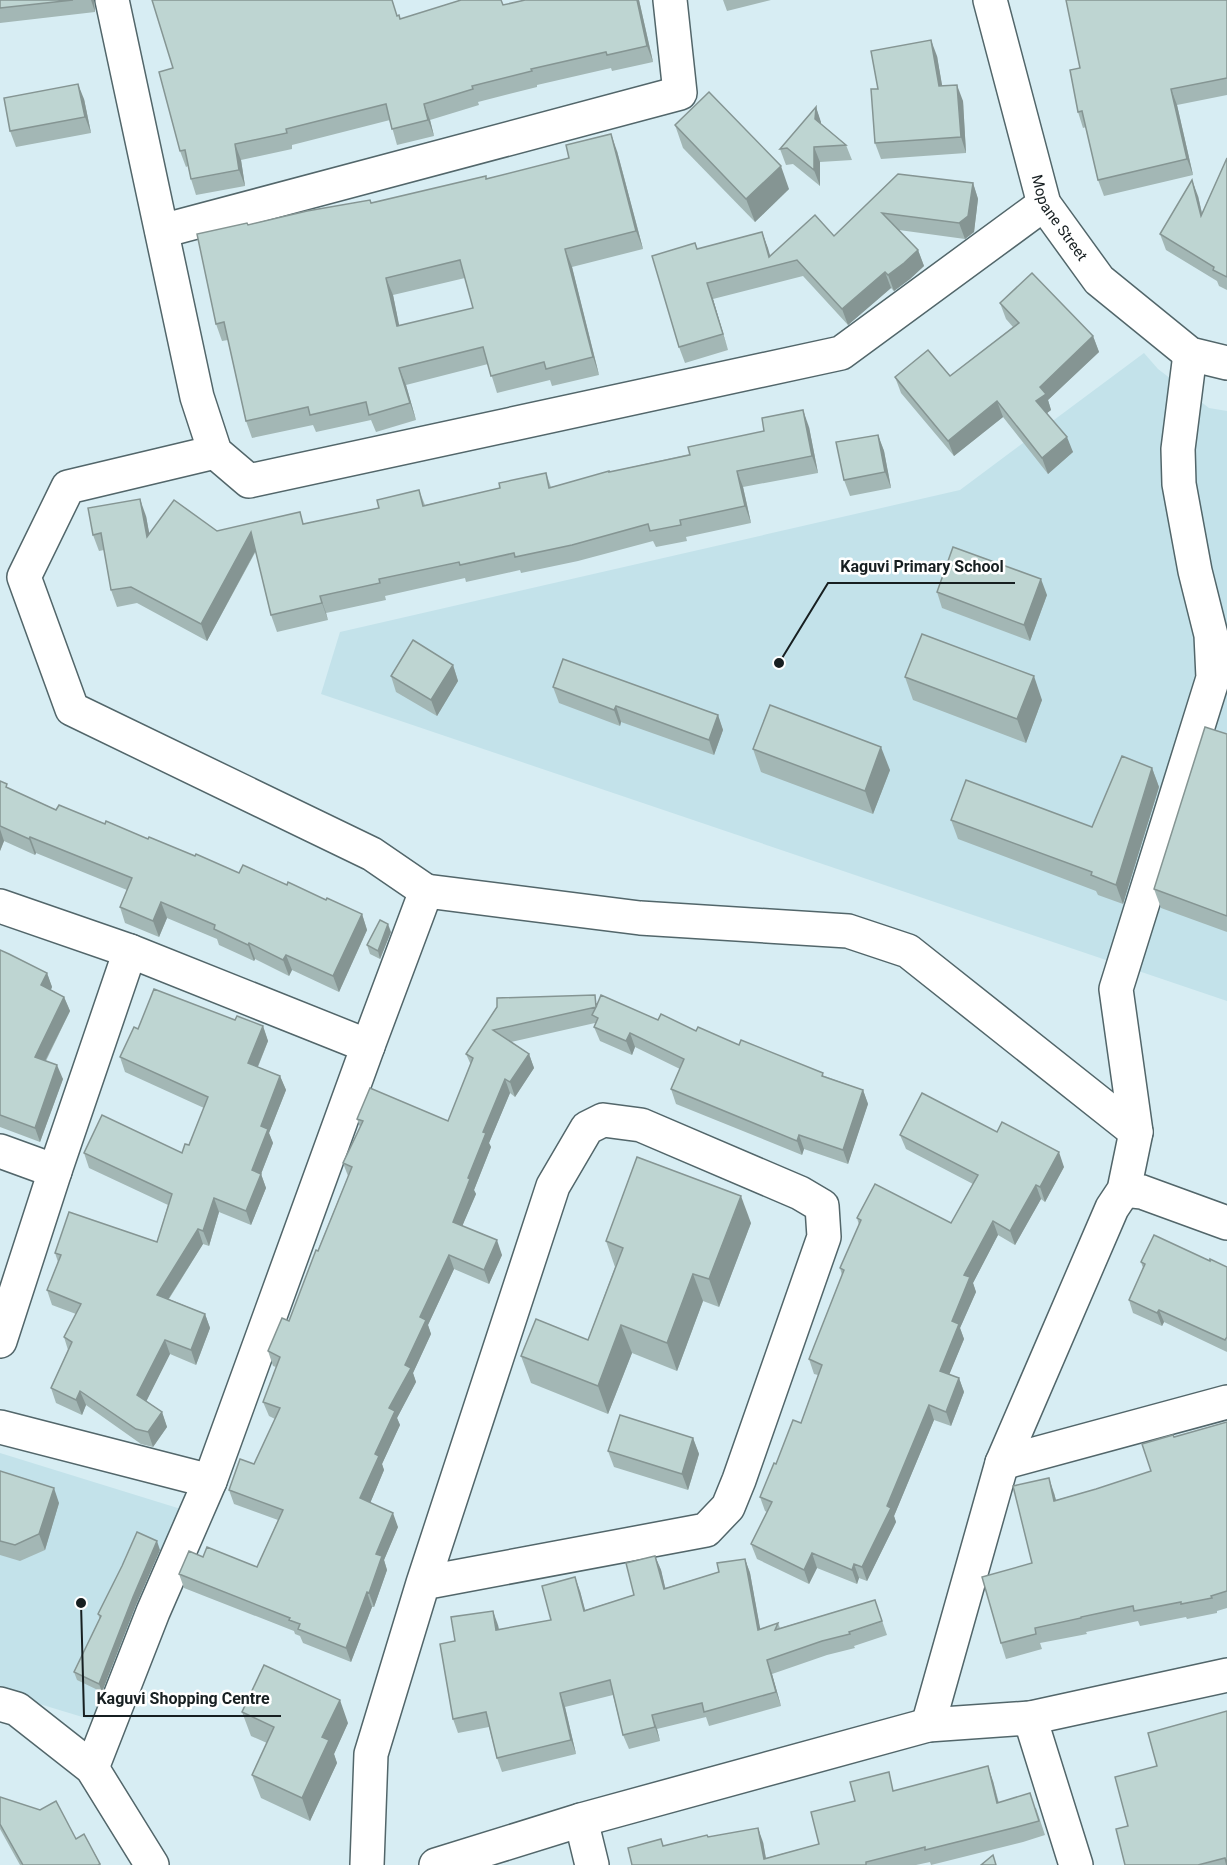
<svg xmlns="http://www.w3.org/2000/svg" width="1227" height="1865" font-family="Roboto,sans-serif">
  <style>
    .built { fill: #c3e2ea }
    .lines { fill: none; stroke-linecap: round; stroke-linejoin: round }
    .street-casing { stroke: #52666a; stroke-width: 36 }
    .secondary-casing { stroke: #52666a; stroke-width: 36 }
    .street { stroke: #fff; stroke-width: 33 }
    .secondary { stroke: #fff; stroke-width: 33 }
    .wall { fill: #a3b7b5; fill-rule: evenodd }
    .shaded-wall { fill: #859593 }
    .building { fill: #bed5d2; stroke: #859593; stroke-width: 1.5; fill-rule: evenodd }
    .labels { text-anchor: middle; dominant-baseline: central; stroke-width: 5; stroke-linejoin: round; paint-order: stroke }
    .street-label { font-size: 15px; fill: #171f21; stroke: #fff }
    .leader { fill: none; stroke: #171f21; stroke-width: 2 }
    .callout-dot { fill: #171f21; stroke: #fff; stroke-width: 2 }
    .callout-label { font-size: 16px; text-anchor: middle; font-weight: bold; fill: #171f21; stroke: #fff; stroke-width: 5; stroke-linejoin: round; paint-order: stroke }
  </style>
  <rect width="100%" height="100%" fill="#d7edf3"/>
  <!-- built -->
  <g class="built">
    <path d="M1144,353L1158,369L1209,408L1227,411V1001L321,694L340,632L960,490Z"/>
    <path d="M0,1453L197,1514L112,1726L0,1692Z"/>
  </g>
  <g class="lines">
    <!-- street casing -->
    <g class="street-casing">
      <g id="street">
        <path d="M112,0L197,397L215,452L249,481L841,353L1044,204"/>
        <path id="s1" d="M990,0L1044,204L1099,280L1190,354L1227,363"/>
        <path d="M162,231L680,93L670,0"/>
        <path d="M215,452L68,487L24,577L72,709L372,854L426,891L368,1046"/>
        <path d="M426,891L640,918L848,931L908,951L1136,1132"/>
        <path d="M0,906L130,951L368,1046L210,1481L153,1612L92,1768"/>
        <path d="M0,1151L55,1171"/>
        <path d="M1124,1190L1142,1192L1227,1223"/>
        <path d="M0,1341L55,1171L130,951"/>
        <path d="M0,1427L210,1481"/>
        <path d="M1002,1463L1227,1402"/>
        <path d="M1030,1718L1076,1865"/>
        <path d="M928,1725L1002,1463L1112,1208L1124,1190L1136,1132L1116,989L1213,678L1211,635L1195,571L1179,484L1178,449L1190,354"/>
        <path d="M581,1820L592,1865"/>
        <path d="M367,1865L371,1754L423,1583L553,1186L587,1128L603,1120L641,1125L800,1193L822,1206L824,1237L739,1480L728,1507L706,1530L423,1583"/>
        <path d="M436,1865L581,1820L928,1725L1030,1718L1227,1675"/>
      </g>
    </g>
    <!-- secondary casing -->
    <g class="secondary-casing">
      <path id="secondary" d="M0,1704L17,1709L92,1768L152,1865"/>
    </g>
    <!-- street -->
    <use href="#street" class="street"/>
    <!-- secondary -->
    <use href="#secondary" class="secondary"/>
  </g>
  <!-- wall -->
  <g class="wall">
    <path d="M0,0H94L95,12L0,23Z"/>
    <path d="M525,0H639L653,62L612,71L611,68L537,85V87L478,102L479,105L430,120L434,136L397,145L390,120L292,145V149L241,160L245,186L196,195L191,179L188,166L186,167L180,151L173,68L398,15L400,19L504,5Z"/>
    <path d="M723,0H771L727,11Z"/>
    <path d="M1227,0V95L1177,105L1193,175L1104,196L1098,180L1086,127L1083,128L1078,112L1080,68Z"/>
    <path d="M937,56L942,86L963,101L966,153L881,159L875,143L878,89Z"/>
    <path d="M84,99L91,133L16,147L10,131Z"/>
    <path d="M816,107L821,124L846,145L852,160L820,162V186L793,164L786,165L780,149Z"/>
    <path d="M675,125L789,189L755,222L683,148Z"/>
    <path d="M617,151L643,249L572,267L599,375L552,386L550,380L497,393L488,364L406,385L416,420L376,432L371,420L316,432L313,425L252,438L246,421L228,340L222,341L216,324L248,225L371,203ZM465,278L473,308L399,326L393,295Z"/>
    <path d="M1227,158V290L1219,286L1217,281L1166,250L1160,234L1198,196L1202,213Z"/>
    <path d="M898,174L973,183L978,199L974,232L965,239L899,230L918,250L924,266L910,279L894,291L891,288L848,325L803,276L713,299L728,350L685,363L679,347L697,249L762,232L770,256L834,236Z"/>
    <path d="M1000,303L1093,336L1099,352L1048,400L1051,410L1047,413L1073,452L1048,474L1003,417L954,456L901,393L895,377L950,376L1013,327L1006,319Z"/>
    <path d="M809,427L818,473L743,487L751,523L686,537L687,541L656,547L653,541L578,561L521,573L520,570L466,582L465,578L385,596L386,600L326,613L328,620L277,632L271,615L256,551L207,641L137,603L117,607L111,590L104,550L99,551L93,535L146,516L149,533L217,531L304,524L379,508L419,490L425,505L500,488L546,473L551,487L609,472Z"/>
    <path d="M878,435L884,451L891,488L850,496L844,480Z"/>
    <path d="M937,592L1047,595L1030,641L942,608Z"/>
    <path d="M453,665L458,681L437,716L396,692L391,676Z"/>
    <path d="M905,677L1042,700L1026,743L913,700Z"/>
    <path d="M553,687L718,715L723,730L714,755L621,722L620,726L559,703Z"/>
    <path d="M1227,734V932L1161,908L1154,889Z"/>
    <path d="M753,749L890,770L873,814L761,772Z"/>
    <path d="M1152,768L1159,787L1123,904L1098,895L1096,891L958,839L951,820L1092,827Z"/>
    <path d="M0,781L8,788L56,810L148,839L239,873L287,885L362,914L367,930L339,992L292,970L289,976L255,959L254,961L219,945L217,939L167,918L159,937L125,923L120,907L127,890L36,853L35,855L4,841L0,851Z"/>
    <path d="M391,932L380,959L370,954L367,945Z"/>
    <path d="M0,950L47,973L52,987L51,990L64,997L70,1011L46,1061L63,1079L40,1142L0,1127Z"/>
    <path d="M598,1003L658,1020L739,1045L863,1090L868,1104L848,1164L804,1149L802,1155L676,1104L671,1089L680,1069L635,1047L632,1055L600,1041L594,1027L595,1025V1023L511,1042L529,1054L534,1068L515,1097L510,1093L489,1143L491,1147L474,1190L476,1194L462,1226L502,1255L489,1284L454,1269L428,1325L431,1334L413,1373L416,1382L397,1418L400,1425L382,1464L384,1470L370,1503L398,1527L384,1560L387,1570L374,1607H372L351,1662L303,1643L300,1636L295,1634L294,1631L184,1588L179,1574L203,1557L257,1567L278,1520L234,1504L229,1490L254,1464L275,1419L269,1416L263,1402L276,1367L273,1366L268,1351L289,1321L348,1176L343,1163L360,1127L357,1119L448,1121L471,1065L466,1054L497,1007Z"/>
    <path d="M235,1020L263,1026L268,1041L258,1067L280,1076L286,1090L269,1133L273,1143L261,1174L266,1188L251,1225L219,1212L209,1246L203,1244L169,1299L205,1314L210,1328L196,1365L170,1354L146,1401L162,1412L167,1427L153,1447L141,1444L86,1405L82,1415L56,1403L51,1388L68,1350L64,1337L76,1314L52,1305L47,1290L58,1262L55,1253L157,1242L168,1205L89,1168L84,1153H182L189,1145L204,1108L125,1072L120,1057L138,1029Z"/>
    <path d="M997,1132L1064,1167L1045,1202L1041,1199L1015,1245L998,1235L973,1283L976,1292L960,1328L964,1339L949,1374L959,1378L964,1392L951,1426L934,1420L894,1516L896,1522L867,1581L859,1578L857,1584L817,1568L809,1584L757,1559L751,1544L767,1512L765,1511L760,1497L776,1464L801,1423L818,1375L814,1374L809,1359L842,1275L840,1268L859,1225L857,1218L951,1223L973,1184L906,1149L900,1135Z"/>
    <path d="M751,1223L719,1307L703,1301L677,1371L632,1353L608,1414L531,1383L521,1356L588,1340L615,1267L606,1241Z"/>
    <path d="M1210,1261L1227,1267V1352L1164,1322L1162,1326L1133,1313L1129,1300L1143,1268L1141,1262Z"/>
    <path d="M1227,1422V1608L1217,1611V1613L1187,1619L1186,1617L1140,1626L1138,1621L1086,1632L1087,1634L1040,1643L1042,1649L1006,1659L1001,1643L1032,1563L1054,1493L1056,1500L1096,1489L1151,1471L1174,1437Z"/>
    <path d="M693,1438L699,1454L688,1490L614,1467L608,1451Z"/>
    <path d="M0,1471L59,1503L45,1550L20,1561L0,1555Z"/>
    <path d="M160,1550L136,1605L102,1692L77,1680L74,1672L100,1620L98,1614Z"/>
    <path d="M655,1556L661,1570L665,1588L719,1572L745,1559L750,1573L760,1629L778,1623L780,1628L875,1600L887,1635L854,1646L855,1648L827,1655L772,1674L781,1706L709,1726L706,1717L657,1729L660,1741L629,1749L623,1735L613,1695L565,1707L576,1754L502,1772L497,1758L489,1727L458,1733L453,1719L455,1641L498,1625L499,1630L551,1620L580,1591L585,1610L634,1595Z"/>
    <path d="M1227,1711V1865H1125L1128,1826L1157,1766Z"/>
    <path d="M242,1712L348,1723L334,1754L337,1763L310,1821L261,1798L252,1775L267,1743L251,1736Z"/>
    <path d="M993,1781L999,1803L1036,1808L1045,1835L1023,1842L931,1865L930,1862L916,1865H632L661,1839L663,1846L708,1837L763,1842L766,1858L819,1844L855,1801L895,1790Z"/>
    <path d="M0,1797L76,1839L84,1834L101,1865H20L0,1829Z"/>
  </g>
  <!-- shaded-wall -->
  <g class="shaded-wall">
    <path d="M91,0H94L95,12Z"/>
    <path d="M637,0H639L653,62L647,46Z"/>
    <path d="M931,40L937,56L945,102L939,86Z"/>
    <path d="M78,84L84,99L91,133L85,117Z"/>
    <path d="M957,85L963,101L966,153L961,137Z"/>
    <path d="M1171,89L1177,105L1193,175L1187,159Z"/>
    <path d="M424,104L430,120L434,136L428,120Z"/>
    <path d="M816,107L821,122V135L815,119Z"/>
    <path d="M611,134L617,151L643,249L636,231Z"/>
    <path d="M235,144L241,160L245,186L239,170Z"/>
    <path d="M814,147L820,162V186L814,170Z"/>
    <path d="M781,166L789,189L755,222L746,199Z"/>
    <path d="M1192,180L1198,196L1206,232L1201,216Z"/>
    <path d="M973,183L978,199L974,232L965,239L959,223Z"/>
    <path d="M762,232L768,248L773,266L769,257Z"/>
    <path d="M565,249L572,267L599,375L593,357Z"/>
    <path d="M918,250L924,266L910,279L894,291L888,275Z"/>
    <path d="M885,272L891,288L848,325L842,309Z"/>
    <path d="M386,278L393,295L403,344L397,326Z"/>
    <path d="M707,283L713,299L728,350L723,334Z"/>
    <path d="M1093,336L1099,352L1048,400L1051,410L1042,417L1036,401L1040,387Z"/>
    <path d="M399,368L406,385L416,420L410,403Z"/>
    <path d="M997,401L1003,417L954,456L948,441Z"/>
    <path d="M803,410L809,427L818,473L812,456Z"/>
    <path d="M878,435L884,451L891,488L885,472Z"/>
    <path d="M1067,437L1073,452L1048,474L1042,458Z"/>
    <path d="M737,471L743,487L751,523L745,506Z"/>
    <path d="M140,499L146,516L153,553L147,537Z"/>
    <path d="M251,532L257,548L207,641L201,624Z"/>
    <path d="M1041,579L1047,595L1030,641L1024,625Z"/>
    <path d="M320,596L326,613L328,620L322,603Z"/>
    <path d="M453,665L458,681L437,716L431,700Z"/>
    <path d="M1034,676L1042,700L1026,743L1017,719Z"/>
    <path d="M616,706L621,722L620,726L614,710Z"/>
    <path d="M718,715L723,730L714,755L709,740Z"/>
    <path d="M881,747L890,770L873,814L865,791Z"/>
    <path d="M1152,768L1159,787L1123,904L1116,885Z"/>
    <path d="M0,829L4,841L0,851Z"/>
    <path d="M30,837L36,853L35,855L29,839Z"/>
    <path d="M161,902L167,918L159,937L153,921Z"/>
    <path d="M362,914L367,930L339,992L333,976Z"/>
    <path d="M388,924L391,932L380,959L378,951Z"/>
    <path d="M249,943L255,959L254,961L248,945Z"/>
    <path d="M286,955L292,970L289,976L283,960Z"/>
    <path d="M47,973L52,987L46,999L41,985Z"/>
    <path d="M64,997L70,1011L40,1071L35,1057Z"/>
    <path d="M263,1026L268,1041L253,1078L248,1063Z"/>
    <path d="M630,1033L635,1047L632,1055L626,1041Z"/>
    <path d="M529,1054L534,1068L515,1097L510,1082Z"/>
    <path d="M57,1065L63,1079L40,1142L35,1128Z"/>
    <path d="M280,1076L286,1090L269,1133L273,1143L261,1174L266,1188L251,1225L246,1211L252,1170L261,1126Z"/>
    <path d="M505,1079L510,1093L489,1143L491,1147L474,1190L476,1194L458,1236L453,1222L483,1132Z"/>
    <path d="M863,1090L868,1104L848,1164L843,1150Z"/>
    <path d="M799,1135L804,1149L802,1155L797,1141Z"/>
    <path d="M1059,1152L1064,1167L1045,1202L1040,1187Z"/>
    <path d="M1036,1185L1041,1199L1015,1245L1010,1231Z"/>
    <path d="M741,1196L751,1223L719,1307L709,1279Z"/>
    <path d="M214,1198L219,1212L209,1246L203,1231Z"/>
    <path d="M993,1221L998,1235L973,1283L976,1292L960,1328L964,1339L945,1385L940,1371L964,1275Z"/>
    <path d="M198,1229L203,1244L162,1309L157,1295Z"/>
    <path d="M497,1240L502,1255L489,1284L484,1270Z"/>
    <path d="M449,1255L454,1269L428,1325L431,1334L413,1373L416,1382L397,1418L400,1425L382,1464L384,1470L366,1513L360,1498L389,1408L405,1365L420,1317Z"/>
    <path d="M693,1274L703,1301L677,1371L667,1343Z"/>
    <path d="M1159,1310L1164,1322L1162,1326L1157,1313Z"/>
    <path d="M205,1314L210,1328L196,1365L191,1350Z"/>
    <path d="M621,1325L632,1353L608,1414L598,1386Z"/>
    <path d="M165,1340L170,1354L142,1410L137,1395Z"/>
    <path d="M959,1378L964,1392L951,1426L946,1412Z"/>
    <path d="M80,1391L86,1405L82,1415L76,1400Z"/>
    <path d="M929,1405L934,1420L894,1516L896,1522L867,1581L862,1567Z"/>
    <path d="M162,1412L167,1427L153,1447L148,1432Z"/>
    <path d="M693,1438L699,1454L688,1490L682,1474Z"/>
    <path d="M1049,1478L1054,1493L1060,1516L1054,1501Z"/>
    <path d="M54,1488L59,1503L45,1550L39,1534Z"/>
    <path d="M393,1513L398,1527L384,1560L387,1570L374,1607L369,1593L376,1554Z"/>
    <path d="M157,1541L160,1550L136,1605L102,1692L99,1684L133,1597Z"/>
    <path d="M812,1553L817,1568L809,1584L804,1570Z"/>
    <path d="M655,1556L661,1570L669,1603L664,1589Z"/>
    <path d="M745,1559L750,1573L763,1644L758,1630Z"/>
    <path d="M854,1564L859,1578L857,1584L852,1570Z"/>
    <path d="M575,1577L580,1591L589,1625L584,1611Z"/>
    <path d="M367,1592L372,1607L351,1662L346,1648Z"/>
    <path d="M493,1611L498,1625L501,1644L496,1630Z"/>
    <path d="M767,1660L772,1674L781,1706L776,1692Z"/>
    <path d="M560,1693L565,1707L576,1754L571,1740Z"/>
    <path d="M340,1700L348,1723L334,1754L337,1763L310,1821L302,1798L322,1737Z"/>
    <path d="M652,1715L657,1729L660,1741L655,1727Z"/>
    <path d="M988,1766L993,1781L1002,1818L997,1803Z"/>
    <path d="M758,1828L763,1842L767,1865L764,1859Z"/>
  </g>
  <!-- building -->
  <g class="building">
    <path d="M0,0H73L0,8Z"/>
    <path d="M152,0H392L397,16L399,15L400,19L461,0H501L503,5L525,0H637L647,46L607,55L606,52L531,69L532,71L472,86L473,89L424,104L428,120L392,129L386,104L286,129L287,133L235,144L239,170L191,179L185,150L180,151L159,72L173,68Z"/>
    <path d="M1066,0H1227V78L1171,89L1187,159L1098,180L1082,111L1078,112L1070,70L1080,68Z"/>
    <path d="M931,40L939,86L957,85L961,137L875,143L871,89H878L871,51Z"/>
    <path d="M78,84L85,117L10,131L4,98Z"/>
    <path d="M709,92L781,166L746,199L675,125Z"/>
    <path d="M816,107L815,119L846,145L814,147V170L787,148L780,149Z"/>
    <path d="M611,134L636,231L565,249L593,357L546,369L544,362L491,376L483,347L399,368L410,403L369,415L366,402L310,415L308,407L246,421L224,322L216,324L197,234L247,223L248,225L307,211L370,200L371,203L486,176V179L569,158L566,145ZM460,260L473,308L397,326L386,278Z"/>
    <path d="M1227,158V277L1213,270L1214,267L1160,234L1192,180L1201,216Z"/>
    <path d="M898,174L973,183L968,216L959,223L882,213L918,250L904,263L888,275L885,272L842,309L797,260L707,283L723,334L679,347L652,256L695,243L697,249L762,232L769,257L815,215L834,236Z"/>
    <path d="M1032,273L1093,336L1040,387L1046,394L1036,401L1067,437L1042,458L997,401L948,441L895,377L928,350L950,376L1019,323L1000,303Z"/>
    <path d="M803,410L812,456L737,471L745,506L680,520L681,525L650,531L648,524L572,545L515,557L514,553L460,565L459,562L379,579L380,583L320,596L322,603L271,615L251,532L201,624L131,587L111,590L101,533L93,535L88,508L140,499L147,537L174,500L217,531L300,512L303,524L379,508L377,500L419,490L423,506L500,488L499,483L546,473L549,488L609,471V472L690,455L688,447L764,431L762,418Z"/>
    <path d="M878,435L885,472L844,480L836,442Z"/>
    <path d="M953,547L1041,579L1024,625L937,592Z"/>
    <path d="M922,634L1034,676L1017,719L905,677Z"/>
    <path d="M413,640L453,665L431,700L391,676Z"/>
    <path d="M563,659L718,715L709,740L616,706L614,710L553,687Z"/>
    <path d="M770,705L881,747L865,791L753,749Z"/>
    <path d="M1205,727L1227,734V916L1154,889Z"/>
    <path d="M1122,756L1152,768L1116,885L1091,875L1092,872L951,820L966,780L1092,827Z"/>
    <path d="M0,781L7,784L6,787L56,810L59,805L105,824L106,821L148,839L149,837L195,856L196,854L239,873L243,865L287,885L288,882L326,900L327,898L362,914L333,976L286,955L283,960L249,943L248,945L214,929L215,925L161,902L153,921L120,907L132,878L30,837L29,839L0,826Z"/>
    <path d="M380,920L388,924L378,951L367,945Z"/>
    <path d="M0,950L9,954L47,973L41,985L64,997L35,1057L57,1065L35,1128L0,1115Z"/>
    <path d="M154,989L235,1020L237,1016L263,1026L248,1063L280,1076L261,1126L268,1129L252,1170L261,1174L246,1211L214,1198L203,1231L198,1229L157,1295L205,1314L191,1350L165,1340L137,1395L162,1412L148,1432L136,1429L80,1391L76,1400L51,1388L72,1342L64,1337L81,1304L47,1290L61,1255L55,1253L69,1212L157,1242L172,1194L84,1153L102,1115L182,1153L185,1144L189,1145L208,1097L120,1057L134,1027L138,1029Z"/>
    <path d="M595,995L596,1007L601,995L658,1020L661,1014L696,1031L698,1027L739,1045L741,1040L823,1073L822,1076L863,1090L843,1150L799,1135L797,1141L671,1089L684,1059L630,1033L626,1041L594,1027L598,1018L592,1015L596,1007L493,1030L529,1054L510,1082L505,1079L483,1132L486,1133L468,1178L470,1179L453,1222L497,1240L484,1270L449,1255L420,1317L426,1320L405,1365L411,1368L389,1408L395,1411L375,1454L379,1456L360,1498L393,1513L376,1554L382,1556L369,1593L367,1592L346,1648L298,1629L300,1624L289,1620L290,1618L179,1574L189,1551L203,1557L207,1547L257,1567L283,1510L229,1490L240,1459L254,1464L280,1408L263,1402L280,1357L268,1351L282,1318L289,1321L316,1250L318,1251L352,1167L343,1163L363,1121L357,1119L370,1088L448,1121L473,1058L466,1054L497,1007V998Z"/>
    <path d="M922,1093L997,1132L1002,1122L1059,1152L1040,1187L1036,1185L1010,1231L993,1221L964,1275L970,1277L952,1321L959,1324L940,1371L959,1378L946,1412L929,1405L887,1506L891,1508L862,1567L854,1564L852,1570L812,1553L804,1570L751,1544L772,1502L760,1497L774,1463L776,1464L793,1420L801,1423L822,1365L809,1359L844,1270L840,1268L861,1220L857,1218L875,1184L951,1223L978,1175L900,1135Z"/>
    <path d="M637,1157L741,1196L709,1279L693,1274L667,1343L621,1325L598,1386L521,1356L536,1319L588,1340L623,1248L606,1241Z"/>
    <path d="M1154,1235L1210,1261V1259L1227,1267V1337L1225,1340L1159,1310L1157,1313L1129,1300L1145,1264L1141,1262Z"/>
    <path d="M620,1415L693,1438L682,1474L608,1451Z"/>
    <path d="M1227,1422V1591L1211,1596L1212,1598L1181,1604V1602L1134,1611L1133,1606L1081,1617V1618L1035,1628L1036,1634L1001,1643L982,1577L1032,1563L1013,1486L1049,1478L1054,1501L1096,1489L1151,1471L1142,1444L1173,1435L1174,1437Z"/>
    <path d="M0,1471L54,1488L39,1534L15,1545L0,1541Z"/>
    <path d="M137,1532L157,1541L133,1597L99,1684L74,1672L101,1616L98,1614L122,1566Z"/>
    <path d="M655,1556L664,1589L719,1572L717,1563L745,1559L758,1630L778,1623L775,1630L875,1600L882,1621L849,1632L850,1634L822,1641L767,1660L776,1692L704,1712L702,1703L652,1715L655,1727L623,1735L610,1680L560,1693L571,1740L497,1758L486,1712L453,1719L440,1644L455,1641L451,1617L493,1611L496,1630L551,1620L542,1586L575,1577L584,1611L634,1595L626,1563Z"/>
    <path d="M264,1665L340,1700L322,1737L329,1740L302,1798L252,1775L274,1727L242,1712Z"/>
    <path d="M1227,1711V1865L1225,1858L1198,1865H1125L1116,1829L1128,1826L1115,1777L1157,1766L1148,1733Z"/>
    <path d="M988,1766L997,1803L1030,1793L1039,1821L1017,1827L925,1850V1847L866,1862V1865H632L628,1848L661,1839L663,1846L707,1835L708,1837L758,1828L764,1859L819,1844L811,1812L855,1801L850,1782L889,1772L893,1791Z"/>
    <path d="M0,1797L40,1810L56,1801L76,1839L84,1834L100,1864L98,1865H23L0,1824Z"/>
    <path d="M993,1855L996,1865H981Z"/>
  </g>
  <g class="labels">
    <!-- street labels -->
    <g class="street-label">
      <text stroke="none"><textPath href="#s1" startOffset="230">Mopane Street</textPath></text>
    </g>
  </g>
  <!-- callouts -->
  <path class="leader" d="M779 663L828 583H1015M81 1603L84 1716H281"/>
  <g class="callout-dot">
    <circle cx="779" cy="663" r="6"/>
    <circle cx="81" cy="1603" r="6"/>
  </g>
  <g class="callout-label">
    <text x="922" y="572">Kaguvi Primary School</text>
    <text x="183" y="1704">Kaguvi Shopping Centre</text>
  </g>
</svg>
